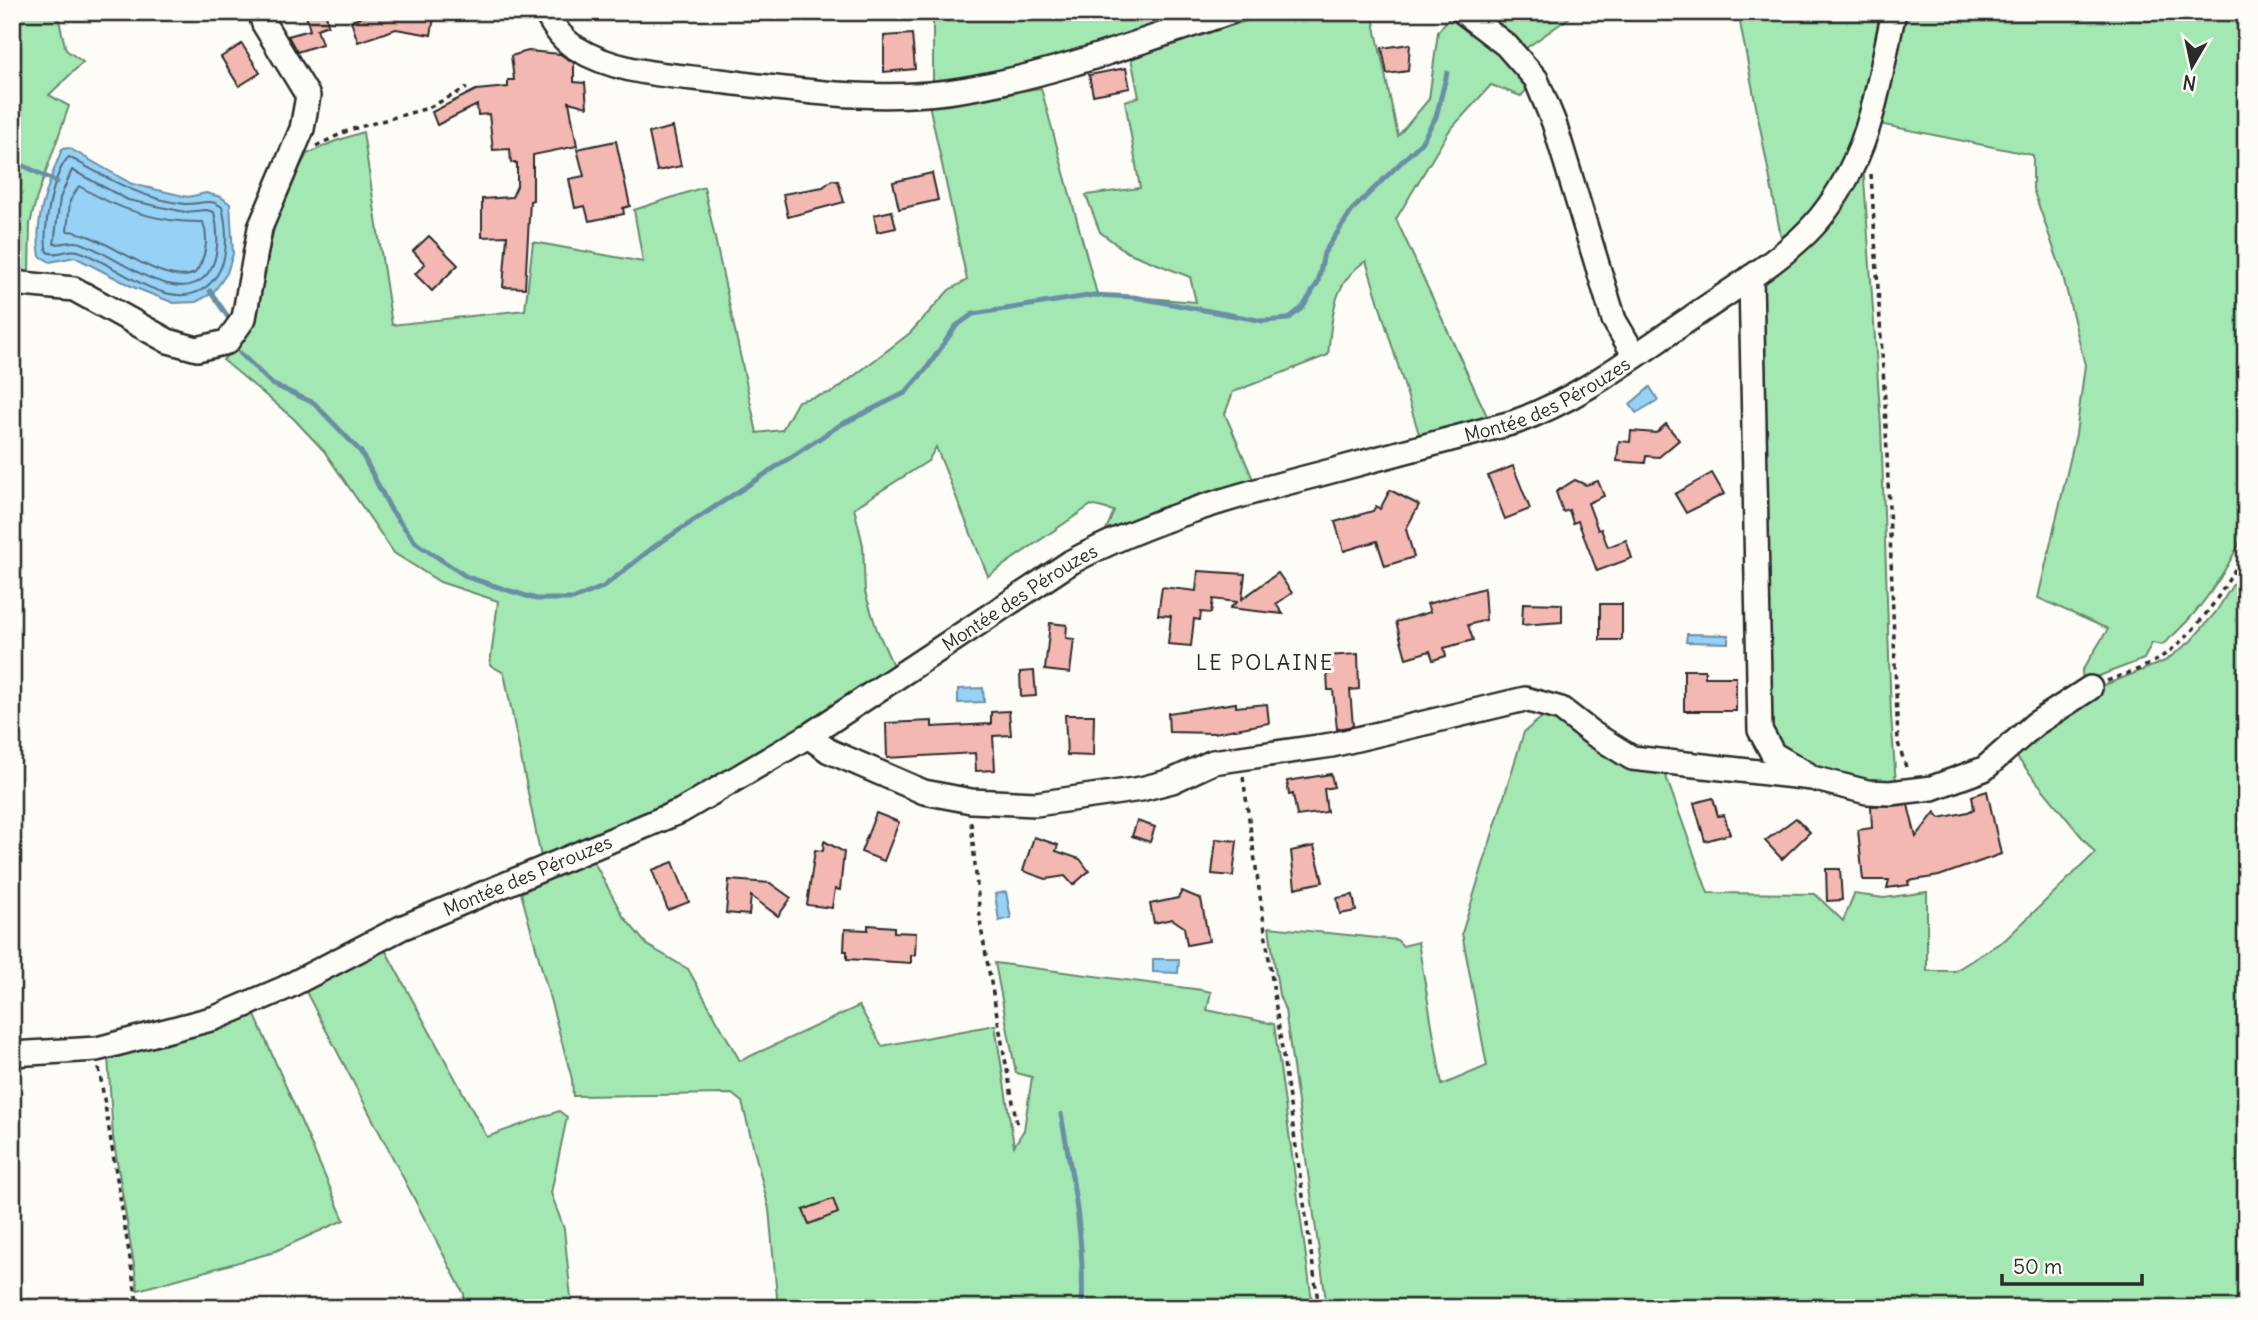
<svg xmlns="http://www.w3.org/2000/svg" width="2258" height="1320" font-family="Delius,sans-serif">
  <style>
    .green { fill: #a3e7b2; stroke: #67896e; stroke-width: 2 }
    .water { fill: #96d1f6; stroke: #6b8fa5; stroke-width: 2 }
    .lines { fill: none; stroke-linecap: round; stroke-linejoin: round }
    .shore { stroke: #566d7c; stroke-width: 2 }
    .stream { stroke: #6b8fa5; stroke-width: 5 }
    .building { fill: #f3b8b1; stroke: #2b2b2b; stroke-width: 2 }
    .minor-casing { stroke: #2b2b2b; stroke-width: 28 }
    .path { stroke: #2b2b2b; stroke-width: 3.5; stroke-dasharray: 5 5; stroke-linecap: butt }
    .minor { stroke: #fdfcf7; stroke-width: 23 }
    .labels { text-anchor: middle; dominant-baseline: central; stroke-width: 6; stroke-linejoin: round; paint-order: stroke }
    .street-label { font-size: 19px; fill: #2b2b2b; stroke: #fdfcf7 }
    .neighbourhood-label { font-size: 21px; letter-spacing: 2px; fill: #2b2b2b; stroke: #fdfcf7 }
  </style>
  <rect width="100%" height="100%" fill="#fdfcf7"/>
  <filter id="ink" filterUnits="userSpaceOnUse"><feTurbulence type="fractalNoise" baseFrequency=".0143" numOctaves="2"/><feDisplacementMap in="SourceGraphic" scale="14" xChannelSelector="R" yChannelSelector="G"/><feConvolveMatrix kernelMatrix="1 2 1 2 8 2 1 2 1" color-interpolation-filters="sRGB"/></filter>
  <g filter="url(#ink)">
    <!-- green -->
    <g class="green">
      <path d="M12,12H57L66,50L83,62L49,95L69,106L36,200L30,224L29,276L12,275Z"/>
      <path d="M933,12H1205L1011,75L933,85Z"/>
      <path d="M1274,12H1372L1398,136L1429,99L1438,32L1450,16C1487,38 1505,52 1528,88L1521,96L1491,85L1449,131L1396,219L1487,416L1420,437L1366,261C1332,282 1332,318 1328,355L1233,392L1225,414L1253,479L1194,496L1106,530L1114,511L1091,505L988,576L936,447L928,461L854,508L863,545L865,592L877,630L895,670L761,757L680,799L541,857L504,673L490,665L498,601L440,582L394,553L324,451L293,418L223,360L252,327L280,202L307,154L333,142L363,132L392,325L525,310L533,242L643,262L634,210L704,187L757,433L782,430L798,401L833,392L910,333L949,290L967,280L929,104L1041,88L1097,294L1196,302L1190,277L1127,252L1100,232L1086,195L1140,188L1125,101L1139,97L1131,58Z"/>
      <path d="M1477,12H1577L1522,51Z"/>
      <path d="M1738,12H1884C1871,79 1849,204 1781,237Z"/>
      <path d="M1904,12H2246V530C2225,574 2200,614 2162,645L2152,643L2144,659L2083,682L2082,671L2108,629L2038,598L2076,434L2085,365L2062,272L2033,189V155L1879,124Z"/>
      <path d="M1863,164L1881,426L1891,715L1896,784C1855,782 1797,770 1771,737L1763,287L1767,278Z"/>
      <path d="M2246,563V1308H1327L1285,1010L1279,995L1269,927L1397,940L1403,946L1418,942L1442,1085L1487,1066L1462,933L1524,732L1547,713C1576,722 1592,748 1618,762C1633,770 1648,772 1665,774L1708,893L1815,894L1843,921L1854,894L1884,898L1927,892V971H1955L2006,939L2095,853L2014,754L2092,690L2165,661L2191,641L2216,612Z"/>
      <path d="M589,860L594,862L623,916L647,945L688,969L740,1061L859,1006L882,1046L995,1025L1014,1146L1024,1130L1032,1077L1016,1073L995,963L1202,990L1211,992L1207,1010L1274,1024L1313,1308H778L769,1209L742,1102L732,1094L573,1096L572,1079L521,893Z"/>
      <path d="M382,944L487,1137L559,1111L567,1117L551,1193L564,1229L572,1308H464V1294L303,986Z"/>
      <path d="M254,1013L344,1220L271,1253L138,1290L113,1137L108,1056L160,1045Z"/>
    </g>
    <!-- water -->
    <g class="water">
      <path d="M69,148L132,184L188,197L206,193L221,197L230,204L233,254L227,273L213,293L196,302L174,303L133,287L75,257L50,262L40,256C33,219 49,183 62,149Z"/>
      <path d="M1650,387L1658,400L1636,413L1630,404Z"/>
      <path d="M1687,634L1728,635V643L1686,642Z"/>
      <path d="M983,688L984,702L958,703V689Z"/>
      <path d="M1006,892L1011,918L999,921L995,894Z"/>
      <path d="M1153,959H1179L1178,973L1153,972Z"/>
    </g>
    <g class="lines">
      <!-- shore -->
      <g class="shore">
        <path d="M69,157C107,178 141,199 185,204C199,205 209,197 222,207C227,227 229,257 217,275C182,327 119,264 78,251C68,248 57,257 47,252C41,233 54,169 69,157Z"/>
        <path d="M72,170L128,200L185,212L206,210L214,212C218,229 220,254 210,270C183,314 115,254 81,243C72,240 63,244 54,244L60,198Z"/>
        <path d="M79,186C117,209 159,223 203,222C209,239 206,258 195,273C163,289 103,232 67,231L70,201Z"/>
      </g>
      <!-- stream -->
      <g class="stream">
        <path d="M12,160L57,182"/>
        <path d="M210,291L228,317"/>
        <path d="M240,353L272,384L314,403L361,452L391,510L416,543L467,577L536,599H573L603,587L655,546L840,425L905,393L927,368L956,326L973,314L1094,295L1134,297L1263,321L1288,319L1303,307L1318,282L1324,253L1353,209L1421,143L1436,117L1447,73"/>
        <path d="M1061,1114C1073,1179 1085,1242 1082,1308"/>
      </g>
    </g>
    <!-- building -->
    <g class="building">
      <path d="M305,12H326L328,25L317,29L322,44L297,52L288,36L310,30Z"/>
      <path d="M376,12H435L431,35L396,29L358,42L351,21Z"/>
      <path d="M912,34L915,69L884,72V36Z"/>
      <path d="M242,44L260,73L239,86L221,57Z"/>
      <path d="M1410,44L1408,71L1387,74L1382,48Z"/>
      <path d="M528,51L560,54L574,63V82L585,83L587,107L569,102L577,146L533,155V200L530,201L525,288L503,287L507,236L482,237V199L512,197L517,186V163H511L510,149L493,150L489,114L478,115L477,105L437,125L432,112L476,90L508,87V80H514L511,56Z"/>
      <path d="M1126,68L1130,88L1093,95L1089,75Z"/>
      <path d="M673,127L681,166L657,171L649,133Z"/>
      <path d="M616,141L630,206L623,208L624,214L589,221L585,206L575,208L569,179L584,176L577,149Z"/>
      <path d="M932,173L938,200L899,209L893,182Z"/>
      <path d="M832,180L838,181L844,202L788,217L783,194L823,187Z"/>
      <path d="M892,211L896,228L877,232L874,215Z"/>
      <path d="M429,236L458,265L432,291L415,274L425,264L413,251Z"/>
      <path d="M1666,424L1679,440L1659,457L1646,456L1645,463L1617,461L1619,441L1630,442L1631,431L1656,433Z"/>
      <path d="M1513,466L1530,509L1505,519L1488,476Z"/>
      <path d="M1712,473L1724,494L1686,513L1675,494Z"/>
      <path d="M1575,480L1586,485L1598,481L1604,496L1588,503L1598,530L1601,529L1608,547L1626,540L1632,558L1597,571L1578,521L1573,523L1569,510L1563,512L1556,492Z"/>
      <path d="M1390,490L1419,505L1406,529L1414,557L1385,566L1377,541L1344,551L1335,522L1373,511L1376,506L1380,509Z"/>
      <path d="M1198,571L1245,574L1242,599L1278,573L1292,593L1276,604L1283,614L1230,608L1237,602L1213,599L1211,613L1201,612L1200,620L1194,619L1191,646L1168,644L1171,616L1158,615L1162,587L1196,591Z"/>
      <path d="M1484,588L1486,620L1468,625L1473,640L1444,648L1446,656L1433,660L1430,651L1406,658L1396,622L1430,612L1427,604Z"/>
      <path d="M1523,603L1562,604V622L1522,625Z"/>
      <rect x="1600" y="604" width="22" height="36"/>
      <path d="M1050,623L1067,625L1066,638L1074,639L1070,673L1045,670Z"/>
      <path d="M1358,654L1359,689L1350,690L1353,726L1337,729L1333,690H1328L1326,656Z"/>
      <path d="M1684,670H1705V677H1736V711H1684Z"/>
      <path d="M1034,671L1036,696L1021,697L1020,672Z"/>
      <path d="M1236,703V707L1267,704L1269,723L1214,733L1169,732L1168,713Z"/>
      <path d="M1009,711L1011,735L993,736L995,770L976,771L975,753L887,758L886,723L932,721V727L991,724V712Z"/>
      <path d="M1065,715H1094L1093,756L1067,755Z"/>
      <path d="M1331,774L1334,787L1324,789L1327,812L1297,816L1293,794L1289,795L1287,781Z"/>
      <path d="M1987,791L2001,854L1939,876L1908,881L1909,885L1887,888L1889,880H1863L1858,830L1872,828L1871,806L1908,805L1916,837L1935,812L1940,818L1968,812L1974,809L1972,796Z"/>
      <path d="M1713,798L1718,816L1724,815L1730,834L1705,841L1694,803Z"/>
      <path d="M876,813L899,822L884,861L861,852Z"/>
      <path d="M1796,818L1810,832L1782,859L1765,841Z"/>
      <path d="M1137,821L1155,827L1150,842L1132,836Z"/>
      <path d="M1034,837L1058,845L1056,851L1080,859L1089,871L1073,885L1065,876L1046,879L1023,871Z"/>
      <path d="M1216,839L1237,841L1233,876L1212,874Z"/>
      <path d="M824,841L844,852L840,890L835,889L832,908L807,905L815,850L823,851Z"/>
      <path d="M1314,846L1323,882L1295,888L1291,851Z"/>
      <path d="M673,862L689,902L668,910L652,870Z"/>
      <path d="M1826,869H1840L1842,900L1827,901Z"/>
      <path d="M729,880L770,883L791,898L778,916L751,896L749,915L726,913Z"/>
      <path d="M1182,891L1201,899L1209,941L1187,945L1184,927L1172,919L1154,923L1150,904L1178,898Z"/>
      <path d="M1353,895L1356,911L1340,914L1337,898Z"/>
      <path d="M868,925L894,927V932L916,933L915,955H911V963L847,959V951H844L845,929L868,930Z"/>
      <path d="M833,1199L838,1213L809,1224L803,1210Z"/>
    </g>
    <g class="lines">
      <!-- minor casing -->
      <g class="minor-casing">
        <g id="minor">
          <path d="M546,12C553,26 562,40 576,48C617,74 672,75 719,81C802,91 884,104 967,89C1056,74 1144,40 1230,12"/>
          <path d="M1463,12L1506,45L1536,79L1554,123L1614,320L1635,356"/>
          <path d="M1751,277L1760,730L1773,754L1807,774"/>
          <path d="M12,283L74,289L168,341L197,349L227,342L244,318L260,228L302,129L308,96L264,24L260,12"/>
          <path d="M808,736L829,751L924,792L971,801L1036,804L1141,789L1172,781L1213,762L1332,745L1525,699L1561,709L1592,733L1632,758L1812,778L1867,792L1890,793L1932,788L1984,769L2035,724L2090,688"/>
          <path id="s1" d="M12,1054L97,1049L215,1018L285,988L401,928L681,811L808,736L1071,562C1149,520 1234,496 1320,474C1385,457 1450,439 1515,422C1581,398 1630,359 1688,320C1725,294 1766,270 1800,239C1820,221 1838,195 1850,171C1875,123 1882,64 1894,12"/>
        </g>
      </g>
      <!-- path -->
      <g class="path">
        <path d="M316,146L349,130L428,108L467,88"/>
        <path d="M1871,174L1885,402L1898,743L1907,770"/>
        <path d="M2107,681C2124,674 2143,669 2158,659C2198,634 2224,590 2246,549"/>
        <path d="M1243,777L1319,1308"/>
        <path d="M971,822L981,928L1017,1124"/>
        <path d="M99,1068L138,1308"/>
      </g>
      <!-- minor -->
      <use href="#minor" class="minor"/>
    </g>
  </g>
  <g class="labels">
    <!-- street labels -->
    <g class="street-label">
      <text stroke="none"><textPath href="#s1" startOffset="1685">Montée des Pérouzes</textPath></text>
      <text stroke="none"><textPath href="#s1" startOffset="1118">Montée des Pérouzes</textPath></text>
      <text stroke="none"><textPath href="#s1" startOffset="551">Montée des Pérouzes</textPath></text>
    </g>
    <!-- neighbourhood labels -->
    <g class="neighbourhood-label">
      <text x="1265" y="662">LE POLAINE</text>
    </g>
  </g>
  <!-- margin -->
  <rect width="2258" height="1320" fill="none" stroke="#fdfcf7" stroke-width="42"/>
  <rect x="21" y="21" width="2216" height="1278" fill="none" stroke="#2b2b2b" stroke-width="2.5" filter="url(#ink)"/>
  <!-- north arrow -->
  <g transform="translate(2192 66) rotate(189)" stroke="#fdfcf7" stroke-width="5" paint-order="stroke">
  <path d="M0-5L12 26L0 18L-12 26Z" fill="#2b2b2b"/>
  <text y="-10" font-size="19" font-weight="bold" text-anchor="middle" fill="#2b2b2b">N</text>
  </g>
  <!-- scale -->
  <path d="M2002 1274v10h140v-10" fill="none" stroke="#2b2b2b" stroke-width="3.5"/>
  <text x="2013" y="1274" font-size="21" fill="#2b2b2b" stroke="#fdfcf7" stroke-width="5" paint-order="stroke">50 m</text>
</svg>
